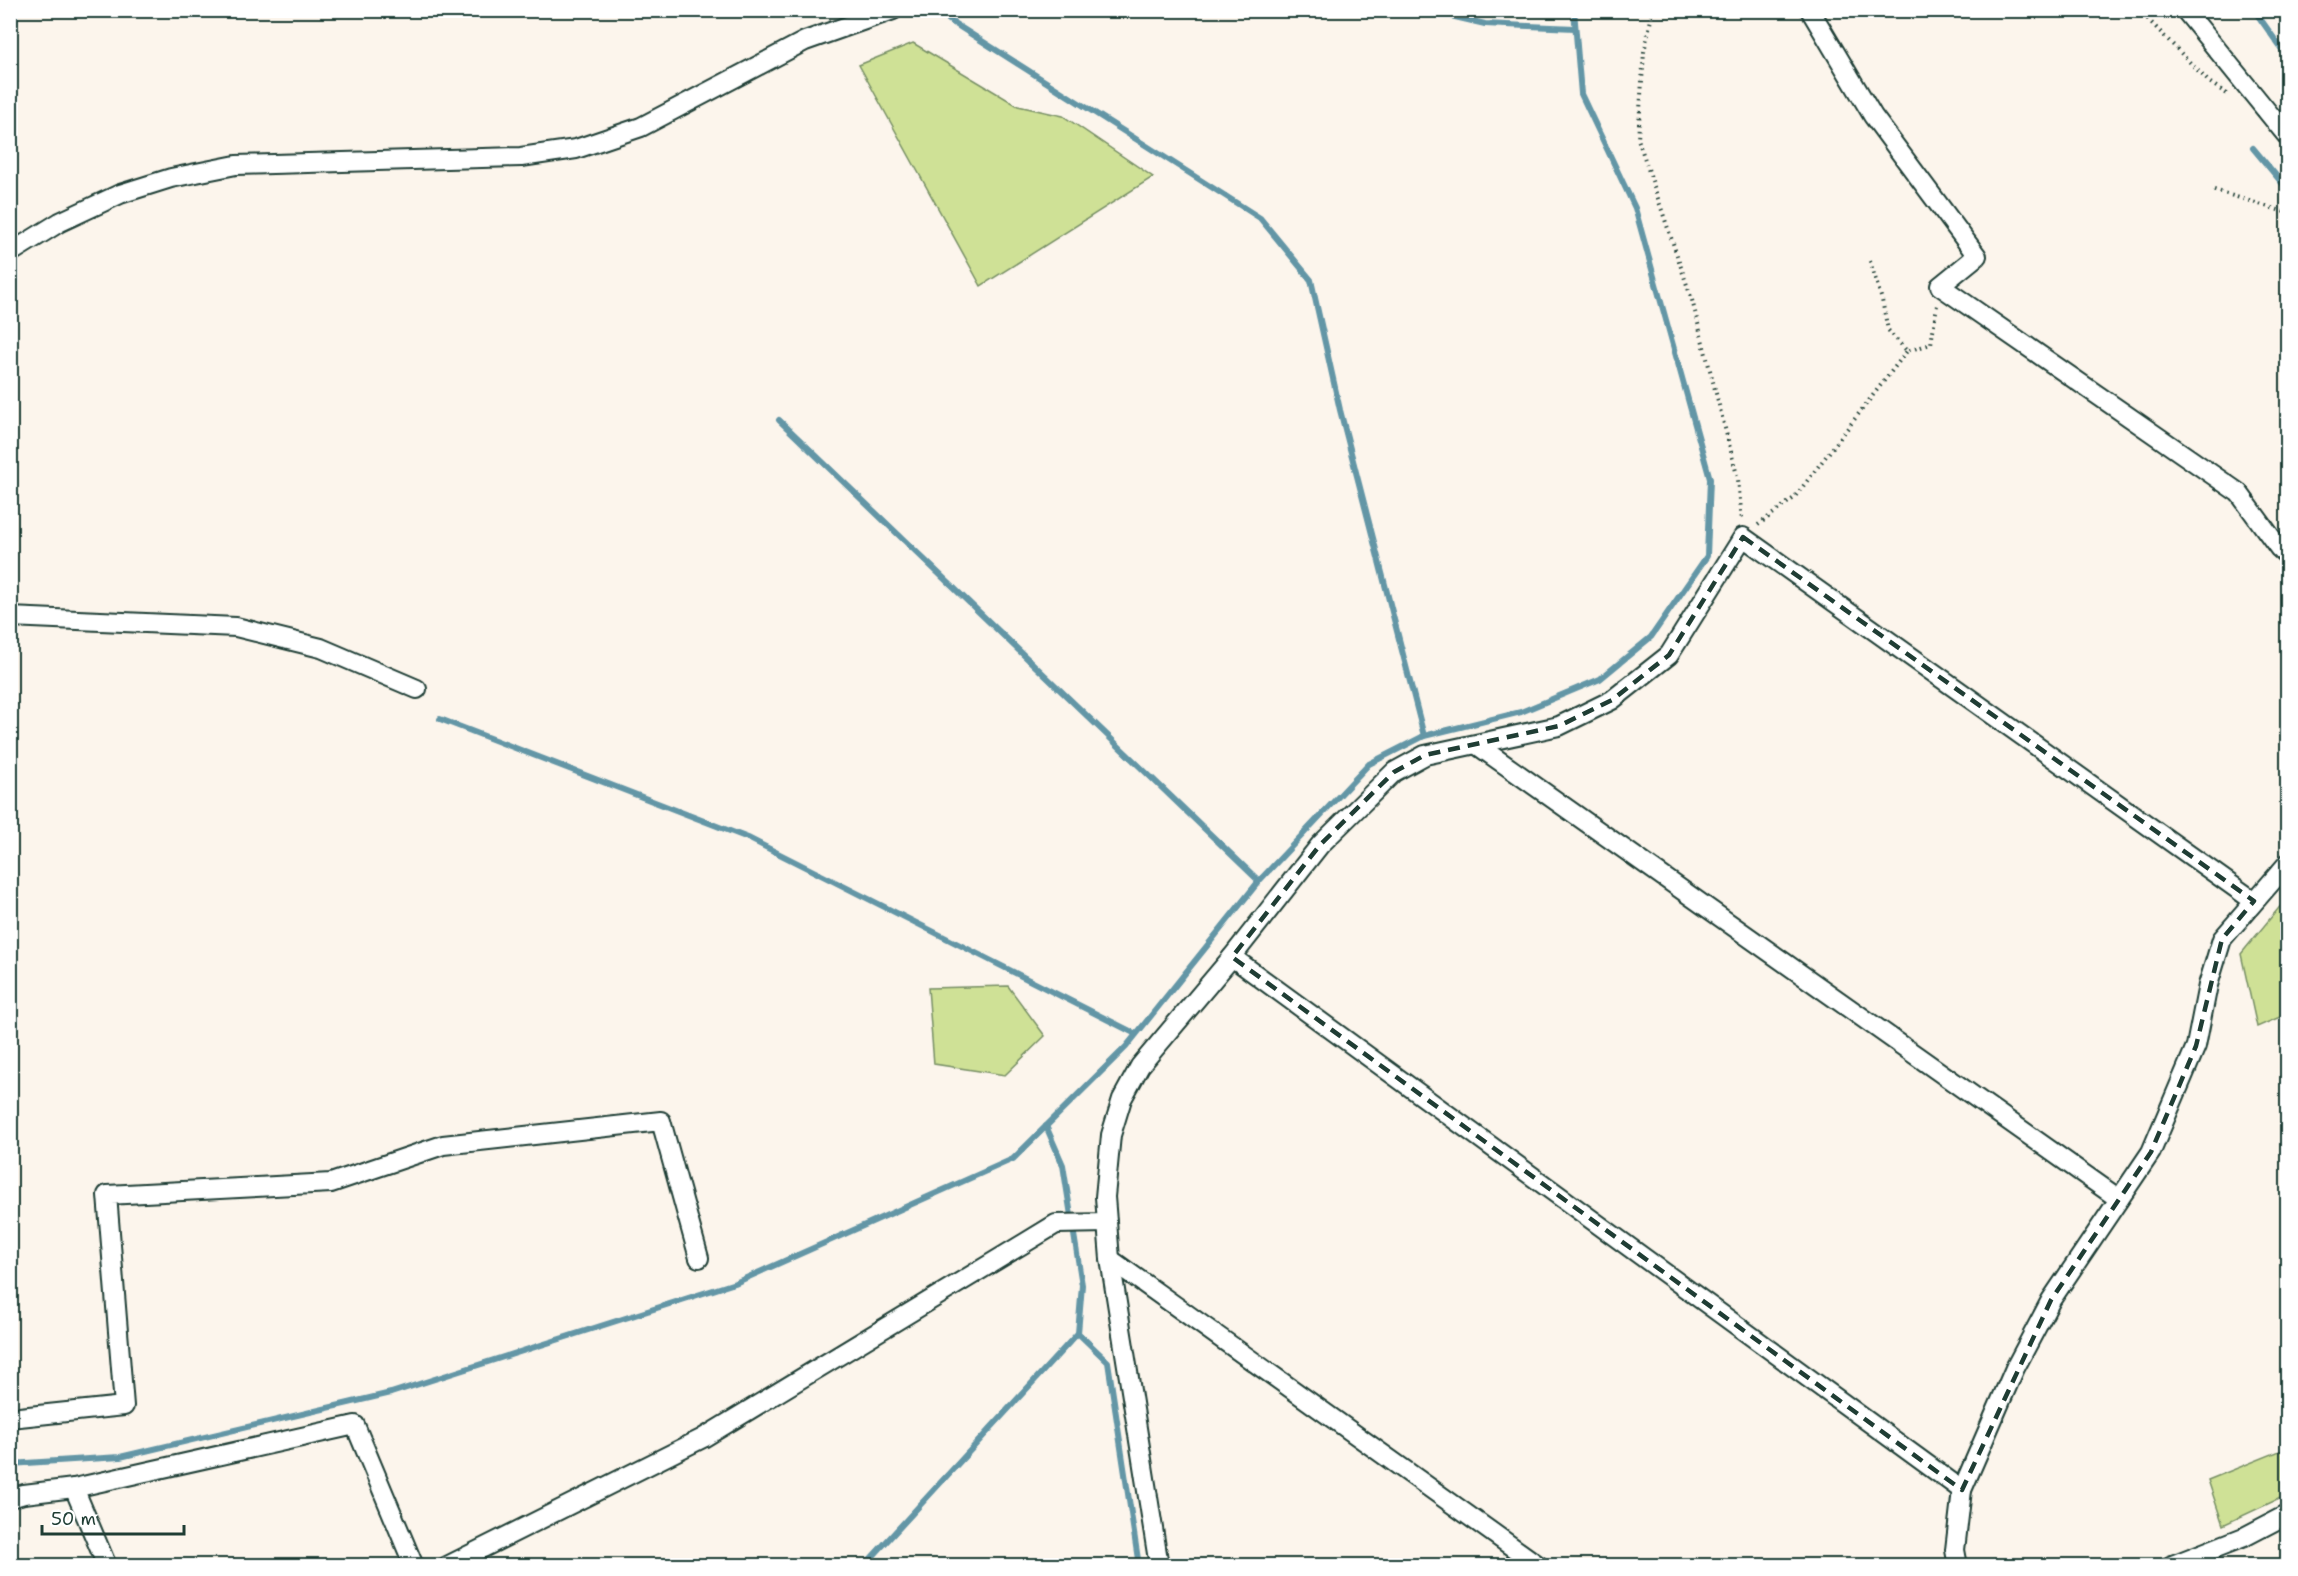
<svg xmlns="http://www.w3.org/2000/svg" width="2298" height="1576" font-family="'Shantell Sans',sans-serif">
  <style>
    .green { fill: #cfe196; stroke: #778f65; stroke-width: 1.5 }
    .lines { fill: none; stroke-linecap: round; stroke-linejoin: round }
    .stream { stroke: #6396a6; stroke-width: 6 }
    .street-casing { stroke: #1f3d34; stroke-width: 22 }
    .path { stroke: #1f3d34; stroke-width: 4; stroke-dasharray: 1.5 4.5; stroke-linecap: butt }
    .street { stroke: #fff; stroke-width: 18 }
    .marked { fill: none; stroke: #1f3d34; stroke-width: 4.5; stroke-dasharray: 12 8; stroke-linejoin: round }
  </style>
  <rect width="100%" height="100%" fill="#fcf5ec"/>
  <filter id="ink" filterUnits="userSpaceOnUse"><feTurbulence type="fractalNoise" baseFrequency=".0167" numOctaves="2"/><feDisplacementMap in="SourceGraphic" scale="12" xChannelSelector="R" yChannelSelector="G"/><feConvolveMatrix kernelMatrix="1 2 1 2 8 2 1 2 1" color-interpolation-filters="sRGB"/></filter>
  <g filter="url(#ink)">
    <!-- green -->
    <g class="green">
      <path d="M913,43L1018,106L1063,116L1153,177L981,286L859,65Z"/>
      <path d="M2287,898V1014L2257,1027L2241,954Z"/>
      <path d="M1008,986L1045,1036L1005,1075L934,1064L928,988Z"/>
      <path d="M2287,1448V1495L2223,1525L2208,1480Z"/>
    </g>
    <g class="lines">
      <!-- stream -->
      <g class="stream">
        <path d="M1425,10L1485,24L1575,28"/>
        <path d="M2254,10L2288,58"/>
        <path d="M949,20L1260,218L1311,280L1340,410L1424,736"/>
        <path d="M2253,148L2288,190"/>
        <path d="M779,420L1259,881"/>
        <path d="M440,719L748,838L1136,1034"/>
        <path d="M1078,1333L1108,1362L1139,1566"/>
        <path d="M10,1464L120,1457L391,1393L735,1283L1013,1159L1126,1047L1259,881L1369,764L1424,736L1521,712L1600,679L1651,637L1707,556L1710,479L1635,208L1581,94L1574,10"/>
        <path d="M864,1566L1078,1333L1082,1285L1063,1165L1046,1126"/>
      </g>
      <!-- street casing -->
      <g class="street-casing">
        <g id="street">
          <path d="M1810,10L1873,116L1977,256L1940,286L2239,493L2279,548L2288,556"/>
          <path d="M2185,10L2288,137"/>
          <path d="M10,253L60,222L120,194L171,178L236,165L521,157L576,149L641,127L805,41L893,10"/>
          <path d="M10,617L236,627L321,648L417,689"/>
          <path d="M1477,745L2119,1199"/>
          <path d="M1232,957L1962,1490"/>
          <path d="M1110,1259L1539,1566"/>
          <path d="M10,1418L124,1406L107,1195L331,1183L443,1145L661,1121L699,1258"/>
          <path d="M74,1488L107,1566"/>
          <path d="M10,1498L24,1494L74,1488L355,1425L414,1566"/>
          <path d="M447,1566L703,1438L1056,1224L1107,1223"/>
          <path d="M1159,1566L1110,1259L1105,1197L1111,1135L1122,1099L1140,1066L1232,957L1320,845L1394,772L1425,755L1559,726L1612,700L1669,655L1743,537L2254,901"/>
          <path d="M1958,1566L1955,1550L1962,1490L2015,1368L2051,1300L2151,1152L2196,1046L2208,985L2222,939L2288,863"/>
          <path d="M2170,1566L2244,1537L2288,1514"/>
        </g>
      </g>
      <!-- path -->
      <g class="path">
        <path d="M1653,10L1644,52L1638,139L1692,300L1738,479L1742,521"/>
        <path d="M2139,10L2209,82L2230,96"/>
        <path d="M2214,190L2288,213"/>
        <path d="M1870,261L1882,300L1888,330L1907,351L1931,344L1937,305"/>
        <path d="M1758,525L1794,498L1907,351"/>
      </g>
      <!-- street -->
      <use href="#street" class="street"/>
    </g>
  </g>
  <!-- marked area -->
  <path class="marked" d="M1743,537L2254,901L2222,939L2196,1046L2151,1152L2051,1300L1962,1490L1232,957L1320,845L1394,772L1425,755L1559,726L1612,700L1669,655Z"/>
  <!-- margin -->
  <rect width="2298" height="1576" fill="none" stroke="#fff" stroke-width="36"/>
  <rect x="18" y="18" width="2262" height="1540" fill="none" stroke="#1f3d34" stroke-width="2" filter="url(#ink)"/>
  <!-- scale -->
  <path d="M42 1525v9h142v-9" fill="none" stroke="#1f3d34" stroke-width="3"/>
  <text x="51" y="1525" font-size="18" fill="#1f3d34" stroke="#ffffff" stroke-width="4.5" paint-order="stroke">50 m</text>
</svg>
